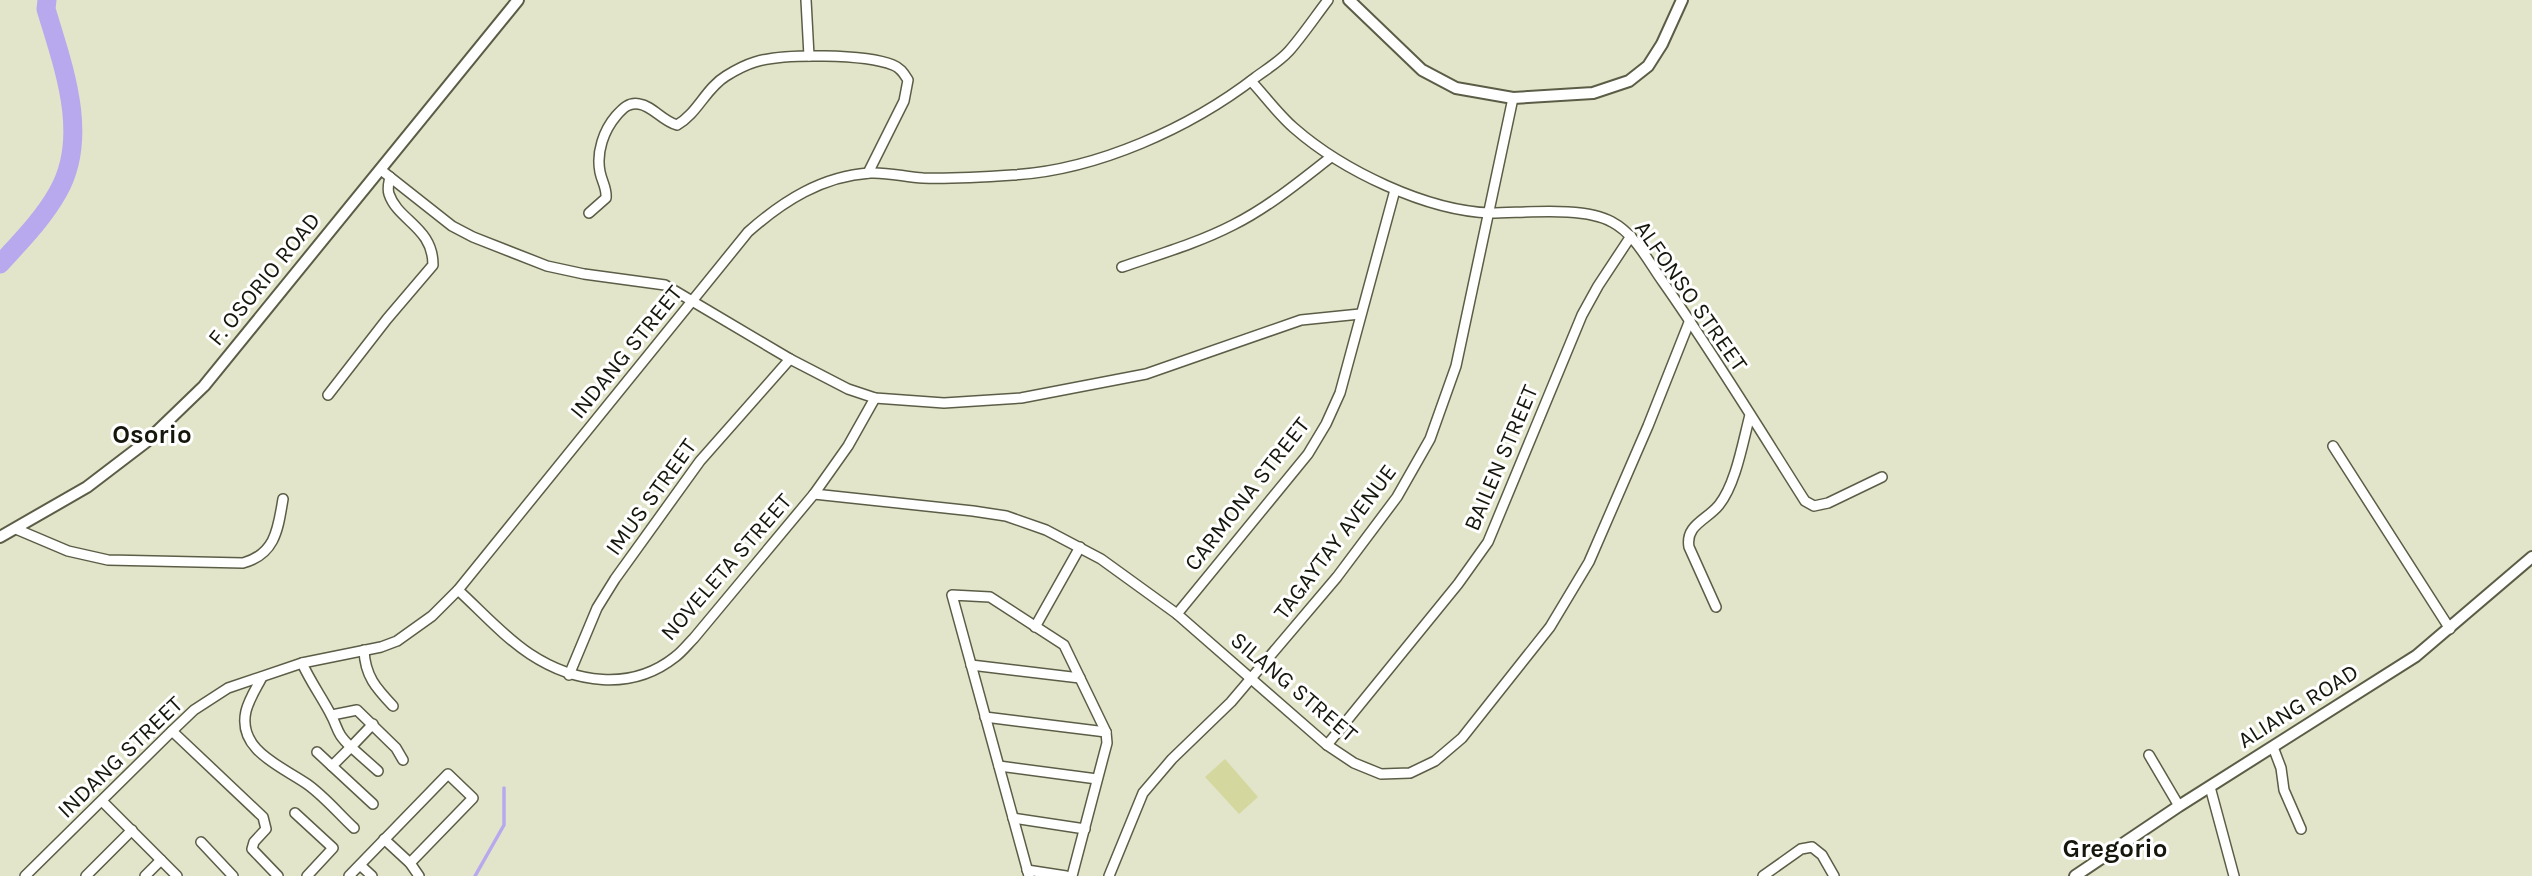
<svg xmlns="http://www.w3.org/2000/svg" width="2532" height="876" font-family="Karla,sans-serif">
  <style>
    .green { fill: #d4d89f }
    .lines { fill: none; stroke-linecap: round; stroke-linejoin: round }
    .stream { stroke: #b8a9ef; stroke-width: 3.5 }
    .river { stroke: #b8a9ef; stroke-width: 19 }
    .minor-casing { stroke: #5c5d46; stroke-width: 12 }
    .tertiary-casing { stroke: #5c5d46; stroke-width: 14 }
    .minor { stroke: #fff; stroke-width: 9 }
    .tertiary { stroke: #fff; stroke-width: 10 }
    .labels { text-anchor: middle; dominant-baseline: central; stroke-width: 6; stroke-linejoin: round; paint-order: stroke }
    .street-label { font-size: 23px; fill: #15160c; stroke: #fff }
    .quarter-label { font-size: 26px; font-weight: bold; fill: #15160c; stroke: #fff }
  </style>
  <rect width="100%" height="100%" fill="#e3e5ca"/>
  <!-- green -->
  <path class="green" d="M1225,759L1258,797L1239,814L1205,777Z"/>
  <g class="lines">
    <!-- stream -->
    <path class="stream" d="M475,876L504,825V788"/>
    <!-- river -->
    <path class="river" d="M0,264C20,242 43,219 58,192C90,136 63,66 46,9L47,0"/>
    <!-- minor casing -->
    <g class="minor-casing">
      <g id="minor">
        <path d="M806,0L809,56"/>
        <path d="M1251,81C1265,96 1278,114 1294,128C1342,170 1426,211 1491,213C1524,213 1584,206 1612,222C1635,234 1648,261 1663,282C1713,353 1758,427 1805,501L1814,506L1828,503L1882,477"/>
        <path d="M381,170L452,226L473,237L547,266L584,274L665,285L790,359L848,389L875,398L944,403L1021,398L1146,374L1301,320L1360,314"/>
        <path d="M589,213L606,198C607,188 602,182 600,172C596,152 604,130 616,116C623,108 629,102 639,104C653,106 662,121 677,125C697,114 706,88 726,76C734,71 745,65 755,62C783,53 866,54 893,65C901,68 904,74 908,80L904,101L868,173"/>
        <path d="M1122,267C1160,254 1198,243 1233,225C1269,207 1300,181 1331,157"/>
        <path d="M328,395L387,319L433,265C433,227 398,221 389,194C387,188 389,182 390,177"/>
        <path d="M2333,446L2450,629"/>
        <path d="M814,494L973,511L1006,516L1046,530L1101,559L1177,614L1327,745L1354,763L1381,774L1410,773L1435,761L1462,738L1550,627L1589,562L1648,426L1690,320"/>
        <path d="M16,529L68,551L108,560L243,563C276,554 278,528 283,499"/>
        <path d="M458,590C481,611 504,637 530,654C574,683 631,692 675,657C682,652 688,644 694,638L814,494L848,446L875,398"/>
        <path d="M1716,607L1689,547C1685,525 1707,520 1719,505C1736,484 1743,441 1750,415"/>
        <path d="M1177,614L1308,454L1326,424L1340,393L1395,190"/>
        <path d="M1035,627L1080,547"/>
        <path d="M364,650C365,676 376,688 393,706"/>
        <path d="M302,663C310,681 321,696 330,713C339,729 335,732 351,747L373,724"/>
        <path d="M971,665L1080,678"/>
        <path d="M569,675L597,608L615,579L700,461L790,359"/>
        <path d="M262,677C257,687 249,699 246,711C237,750 281,766 307,784C324,796 339,814 354,828"/>
        <path d="M332,715L357,710L396,748L403,760"/>
        <path d="M985,717L1106,732"/>
        <path d="M172,731L263,817L266,829L254,842L252,849L278,876"/>
        <path d="M1327,745L1458,584L1488,542L1582,315L1598,286L1631,236"/>
        <path d="M2273,747L2281,768L2284,790L2301,829"/>
        <path d="M317,752L332,766"/>
        <path d="M2149,755L2179,806"/>
        <path d="M999,766L1097,779"/>
        <path d="M2210,787L2234,876"/>
        <path d="M102,801L177,876"/>
        <path d="M373,804L332,766L351,747L378,771"/>
        <path d="M295,813L333,848L307,876"/>
        <path d="M1013,818L1085,829"/>
        <path d="M384,839L410,863L419,876"/>
        <path d="M201,842L233,876"/>
        <path d="M360,865L372,876"/>
        <path d="M1027,870L1066,876"/>
        <path d="M25,876L172,731L194,710L228,688L302,663L381,647L397,641L432,616L458,590L748,232C783,201 822,176 870,173C888,172 905,177 923,178C953,179 983,177 1013,175C1097,170 1190,128 1256,77C1267,69 1280,61 1289,51C1303,35 1315,17 1328,0"/>
        <path d="M86,876L132,830"/>
        <path d="M145,876L161,860"/>
        <path d="M349,876L448,774L473,798L410,863"/>
        <path d="M1029,876L952,595L990,597L1064,645L1106,732L1107,743L1072,876"/>
        <path d="M1109,876L1143,793L1172,759L1231,702L1337,577L1397,497L1430,439L1456,366L1513,98"/>
        <path d="M1763,876L1801,849L1812,847L1822,855L1834,876"/>
      </g>
    </g>
    <!-- tertiary casing -->
    <g class="tertiary-casing">
      <g id="tertiary">
        <path d="M1349,0L1422,70L1456,88L1513,98L1593,93L1629,81L1648,66L1662,44L1682,0"/>
        <path d="M0,537L87,487L146,442L204,386L518,0"/>
        <path d="M2075,876L2179,806L2416,656L2532,557"/>
      </g>
    </g>
    <!-- minor -->
    <use href="#minor" class="minor"/>
    <!-- tertiary -->
    <use href="#tertiary" class="tertiary"/>
  </g>
  <g class="labels">
    <!-- street labels -->
    <g class="street-label">
      <text transform="translate(264 279) rotate(-51)">F. OSORIO ROAD</text>
      <text transform="translate(1691 296) rotate(55)">ALFONSO STREET</text>
      <text transform="translate(626 352) rotate(-51)">INDANG STREET</text>
      <text transform="translate(1501 458) rotate(-67)">BAILEN STREET</text>
      <text transform="translate(1247 494) rotate(-52)">CARMONA STREET</text>
      <text transform="translate(651 497) rotate(-54)">IMUS STREET</text>
      <text transform="translate(1335 542) rotate(-53)">TAGAYTAY AVENUE</text>
      <text transform="translate(726 567) rotate(-49)">NOVELETA STREET</text>
      <text transform="translate(1294 687) rotate(40)">SILANG STREET</text>
      <text transform="translate(2298 706) rotate(-32)">ALIANG ROAD</text>
      <text transform="translate(120 757) rotate(-44)">INDANG STREET</text>
    </g>
    <!-- quarter labels -->
    <g class="quarter-label">
      <text x="152" y="434">Osorio</text>
      <text x="2115" y="848">Gregorio</text>
    </g>
  </g>
</svg>
